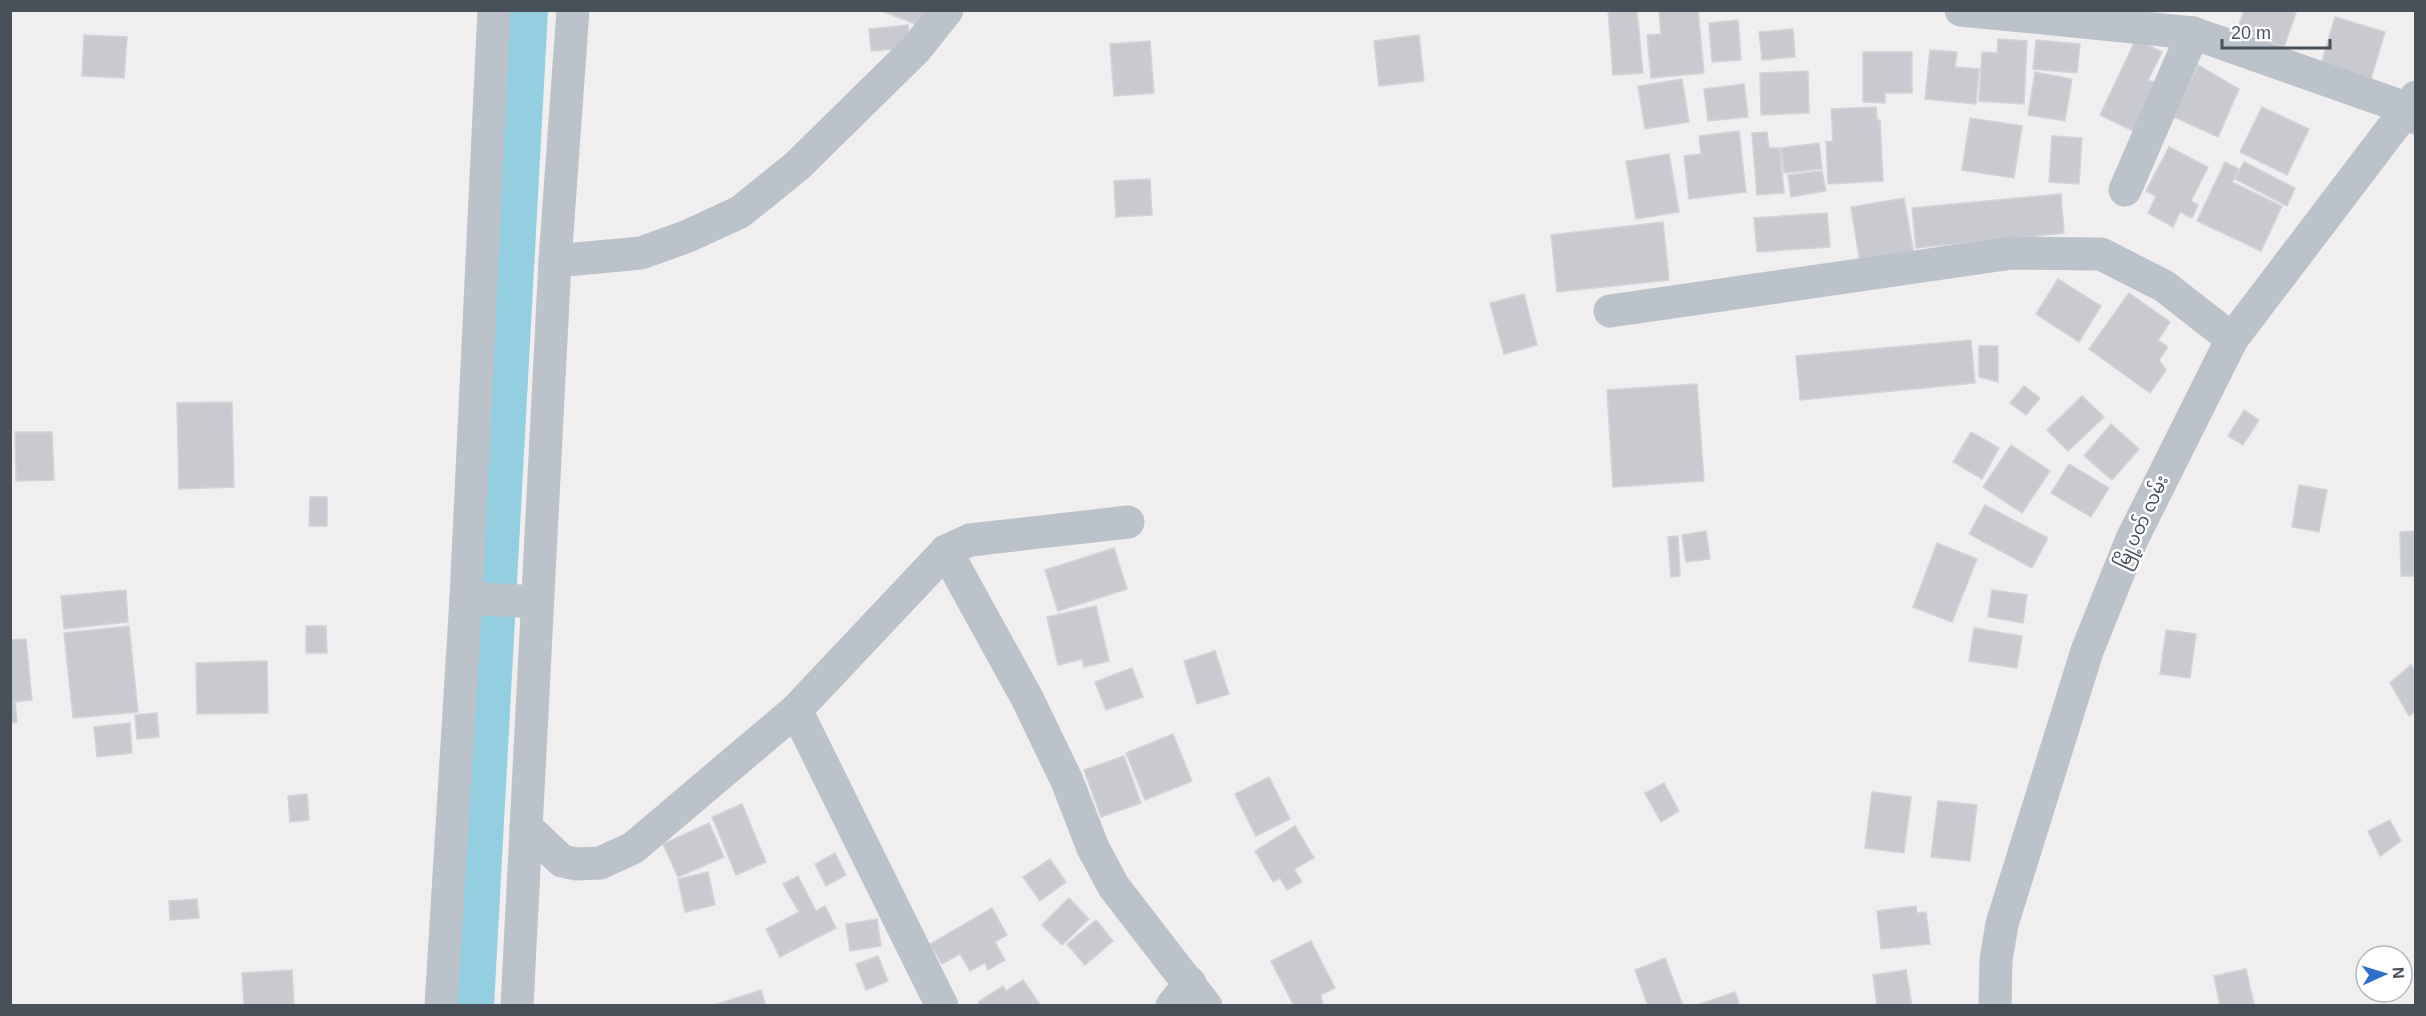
<svg xmlns="http://www.w3.org/2000/svg" width="2426" height="1016" font-family="Helvetica,'Noto Sans Myanmar',sans-serif">
  <style>
    .lines { fill: none; stroke-linecap: round; stroke-linejoin: round }
    .canal { stroke: #93cfe1; stroke-width: 38 }
    .building { fill: #c9cad0; stroke: #d2d4d8; stroke-width: 1.5 }
    .minor { stroke: #bbc2c9; stroke-width: 33 }
    .tertiary { stroke: #bbc2c9; stroke-width: 33 }
    .labels { text-anchor: middle; dominant-baseline: central; stroke-width: 5; stroke-linejoin: round; paint-order: stroke }
    .street-label { font-size: 18px; fill: #485159; stroke: #fff }
  </style>
  <rect width="100%" height="100%" fill="#f0eeee"/>
  <g class="lines">
    <!-- canal -->
    <path class="canal" d="M475,1006L529,10"/>
  </g>
  <!-- building -->
  <g class="building">
    <path d="M879,10H929L923,27Z"/>
    <path d="M1608,10H1637L1643,73L1613,75Z"/>
    <path d="M1659,10H1698L1704,73L1651,78L1647,35L1661,34Z"/>
    <path d="M2244,10H2297L2284,47L2237,30Z"/>
    <path d="M2335,17L2385,32L2370,82L2320,67Z"/>
    <path d="M1738,20L1741,60L1712,62L1709,23Z"/>
    <path d="M908,25L910,48L871,51L869,29Z"/>
    <path d="M1793,29L1795,57L1762,60L1759,32Z"/>
    <path d="M84,35L127,37L124,78L82,76Z"/>
    <path d="M1419,35L1424,81L1379,86L1374,41Z"/>
    <path d="M1998,39L2027,41L2024,104L1979,101L1982,52L1997,53Z"/>
    <path d="M2136,39L2162,52L2148,80L2161,85L2139,134L2100,115Z"/>
    <path d="M2036,40L2080,44L2077,73L2033,69Z"/>
    <path d="M1150,41L1154,93L1114,96L1110,44Z"/>
    <path d="M1930,50L1957,52L1955,67L1979,69L1976,104L1925,99Z"/>
    <path d="M1863,52H1912V93H1885V103L1863,102Z"/>
    <path d="M2198,65L2239,89L2218,137L2174,117Z"/>
    <path d="M1808,71L1809,113L1761,115L1760,73Z"/>
    <path d="M2035,72L2072,79L2065,121L2028,115Z"/>
    <path d="M1682,79L1689,122L1645,129L1638,86Z"/>
    <path d="M1744,84L1748,117L1708,121L1704,89Z"/>
    <path d="M1876,107L1877,120H1880L1883,181L1828,184L1826,142L1833,141L1831,109Z"/>
    <path d="M2262,107L2309,129L2287,175L2240,152Z"/>
    <path d="M1970,118L2022,126L2014,178L1962,170Z"/>
    <path d="M1739,131L1746,192L1689,199L1684,156L1701,154L1699,136Z"/>
    <path d="M1767,132L1769,148H1780L1784,193L1757,195L1752,133Z"/>
    <path d="M2052,136L2082,138L2079,184L2049,182Z"/>
    <path d="M1819,143L1822,169L1784,173L1781,148Z"/>
    <path d="M2169,147L2208,167L2191,201L2198,205L2192,218L2180,212L2173,227L2148,213L2156,196L2146,191Z"/>
    <path d="M1669,154L1679,212L1636,219L1626,161Z"/>
    <path d="M2225,162L2239,169L2232,182L2282,206L2261,251L2197,221Z"/>
    <path d="M2244,162L2295,188L2287,206L2235,179Z"/>
    <path d="M1822,171L1826,191L1791,197L1788,175Z"/>
    <path d="M1150,179L1152,215L1116,217L1114,181Z"/>
    <path d="M2061,194L2064,233L1916,248L1912,208Z"/>
    <path d="M1904,198L1915,260L1861,269L1851,207Z"/>
    <path d="M1827,213L1830,247L1757,252L1754,218Z"/>
    <path d="M1663,222L1669,280L1557,292L1551,235Z"/>
    <path d="M2058,279L2101,306L2079,342L2036,314Z"/>
    <path d="M2129,293L2170,322L2158,340L2168,347L2159,360L2166,370L2150,393L2089,349Z"/>
    <path d="M1524,294L1537,345L1504,354L1490,303Z"/>
    <path d="M1971,340L1975,383L1800,400L1796,356Z"/>
    <path d="M1979,346H1998V382L1979,377Z"/>
    <path d="M1697,384L1704,481L1613,487L1607,390Z"/>
    <path d="M2024,386L2040,398L2026,415L2010,403Z"/>
    <path d="M2082,396L2104,417L2068,451L2047,430Z"/>
    <path d="M232,402L234,487L179,489L177,403Z"/>
    <path d="M2244,410L2259,420L2243,445L2228,436Z"/>
    <path d="M2111,424L2139,449L2112,480L2084,456Z"/>
    <path d="M15,432H52L54,480L16,481Z"/>
    <path d="M1971,432L1999,448L1982,479L1953,462Z"/>
    <path d="M2011,445L2050,471L2022,513L1983,487Z"/>
    <path d="M2069,464L2109,488L2091,517L2051,493Z"/>
    <path d="M2299,485L2327,490L2319,532L2292,527Z"/>
    <path d="M310,497H327V526H309Z"/>
    <path d="M1985,505L2048,538L2032,568L1969,534Z"/>
    <path d="M1706,531L1710,559L1686,562L1682,535Z"/>
    <path d="M2416,531V576H2401L2400,532Z"/>
    <path d="M1678,536L1680,576L1671,577L1668,537Z"/>
    <path d="M1937,543L1977,559L1952,622L1913,607Z"/>
    <path d="M1114,548L1127,589L1058,611L1045,570Z"/>
    <path d="M126,590L128,622L64,629L61,596Z"/>
    <path d="M1992,590L2027,595L2023,623L1988,617Z"/>
    <path d="M1096,606L1109,661L1084,667L1082,659L1058,665L1047,617Z"/>
    <path d="M129,626L138,712L73,718L64,633Z"/>
    <path d="M306,626H326L327,653H306Z"/>
    <path d="M1974,628L2022,636L2017,668L1969,661Z"/>
    <path d="M2166,630L2196,634L2190,678L2160,674Z"/>
    <path d="M26,639L32,700L15,702L17,722L10,723V640Z"/>
    <path d="M1215,651L1229,694L1197,704L1184,661Z"/>
    <path d="M267,661L268,713L197,714L196,663Z"/>
    <path d="M2411,665L2416,673V711L2409,716L2390,683Z"/>
    <path d="M1132,668L1143,697L1106,710L1095,682Z"/>
    <path d="M157,713L159,737L137,739L135,715Z"/>
    <path d="M130,723L132,753L97,757L94,727Z"/>
    <path d="M1173,734L1192,781L1145,800L1126,753Z"/>
    <path d="M1124,756L1141,803L1101,817L1084,770Z"/>
    <path d="M1269,777L1290,819L1256,836L1235,794Z"/>
    <path d="M1664,783L1679,811L1661,822L1645,793Z"/>
    <path d="M1872,792L1911,797L1904,853L1865,848Z"/>
    <path d="M307,794L309,820L290,822L288,796Z"/>
    <path d="M1938,801L1977,805L1970,861L1931,857Z"/>
    <path d="M742,804L766,862L736,875L712,817Z"/>
    <path d="M2390,820L2401,841L2380,856L2368,831Z"/>
    <path d="M709,823L724,857L678,877L663,844Z"/>
    <path d="M1295,826L1314,858L1294,869L1302,882L1287,890L1280,878L1273,882L1255,851Z"/>
    <path d="M835,853L846,875L826,886L815,864Z"/>
    <path d="M1050,859L1066,882L1040,901L1023,877Z"/>
    <path d="M708,872L715,905L685,912L678,879Z"/>
    <path d="M798,876L816,911L825,906L836,928L780,957L766,929L799,912L783,884Z"/>
    <path d="M1069,898L1089,919L1062,945L1042,925Z"/>
    <path d="M197,899L199,918L170,920L169,901Z"/>
    <path d="M1916,906L1917,913L1926,912L1930,944L1881,949L1877,911Z"/>
    <path d="M992,908L1007,935L995,942L1005,960L988,970L985,963L970,971L960,954L942,964L930,944Z"/>
    <path d="M877,919L881,946L850,951L846,924Z"/>
    <path d="M1096,920L1113,941L1085,965L1067,944Z"/>
    <path d="M1311,941L1335,988L1321,995L1323,1006H1294L1271,961Z"/>
    <path d="M878,956L888,981L866,990L856,964Z"/>
    <path d="M1665,958L1683,1006H1648L1635,970Z"/>
    <path d="M2246,969L2254,1004L2220,1006L2214,976Z"/>
    <path d="M292,970L294,1006H244L242,973Z"/>
    <path d="M1906,970L1912,1006H1877L1873,975Z"/>
    <path d="M1023,980L1041,1006H980L978,1002L1003,986L1006,991Z"/>
    <path d="M761,990L766,1006H711Z"/>
    <path d="M1735,992L1740,1006H1697V1005Z"/>
  </g>
  <g class="lines">
    <!-- minor -->
    <g class="minor">
      <path d="M1961,10L2193,33L2406,108L2416,118"/>
      <path d="M2125,190L2193,33"/>
      <path d="M555,261L641,253L688,236L740,212L797,166L916,49L947,10"/>
      <path d="M1610,311L2012,253L2101,254L2164,286L2232,339"/>
      <path d="M946,551L1027,698L1067,781L1093,848L1114,887L1206,1006"/>
      <path d="M466,598L537,602"/>
      <path d="M796,710L942,1006"/>
      <path d="M526,827L562,861L577,864L600,863L633,848L796,710L946,551L970,540L1128,522"/>
      <path d="M441,1006L466,598L494,10"/>
      <path d="M517,1006L555,261L573,10"/>
      <path d="M1172,1006L1190,983"/>
    </g>
    <!-- tertiary -->
    <path class="tertiary" d="M1995,1006L1996,960L2002,924L2087,651L2132,539L2232,339L2416,97"/>
  </g>
  <g class="labels">
    <!-- street labels -->
    <g class="street-label">
      <text transform="translate(2142 522) rotate(-65)">မြို့ပတ် လမ်း</text>
    </g>
  </g>
  <!-- border -->
  <rect width="2426" height="1016" fill="none" stroke="#485159" stroke-width="24"/>
  <!-- north arrow -->
  <g transform="translate(2384 974) rotate(86)"><circle r="28" fill="#ffffff" stroke="#b6b9bd" stroke-width="1.5"/>
  <path d="M0-4.5L10 22L0 15L-10 22Z" fill="#2e6fca"/>
  <text y="-9" font-size="16" font-weight="bold" text-anchor="middle" fill="#485159">N</text>
  </g>
  <!-- scale -->
  <path d="M2222 39v9h108v-9" fill="none" stroke="#485159" stroke-width="3"/>
  <text x="2231" y="39" font-size="18" fill="#485159" stroke="#ffffff" stroke-width="4.5" paint-order="stroke">20 m</text>
</svg>
